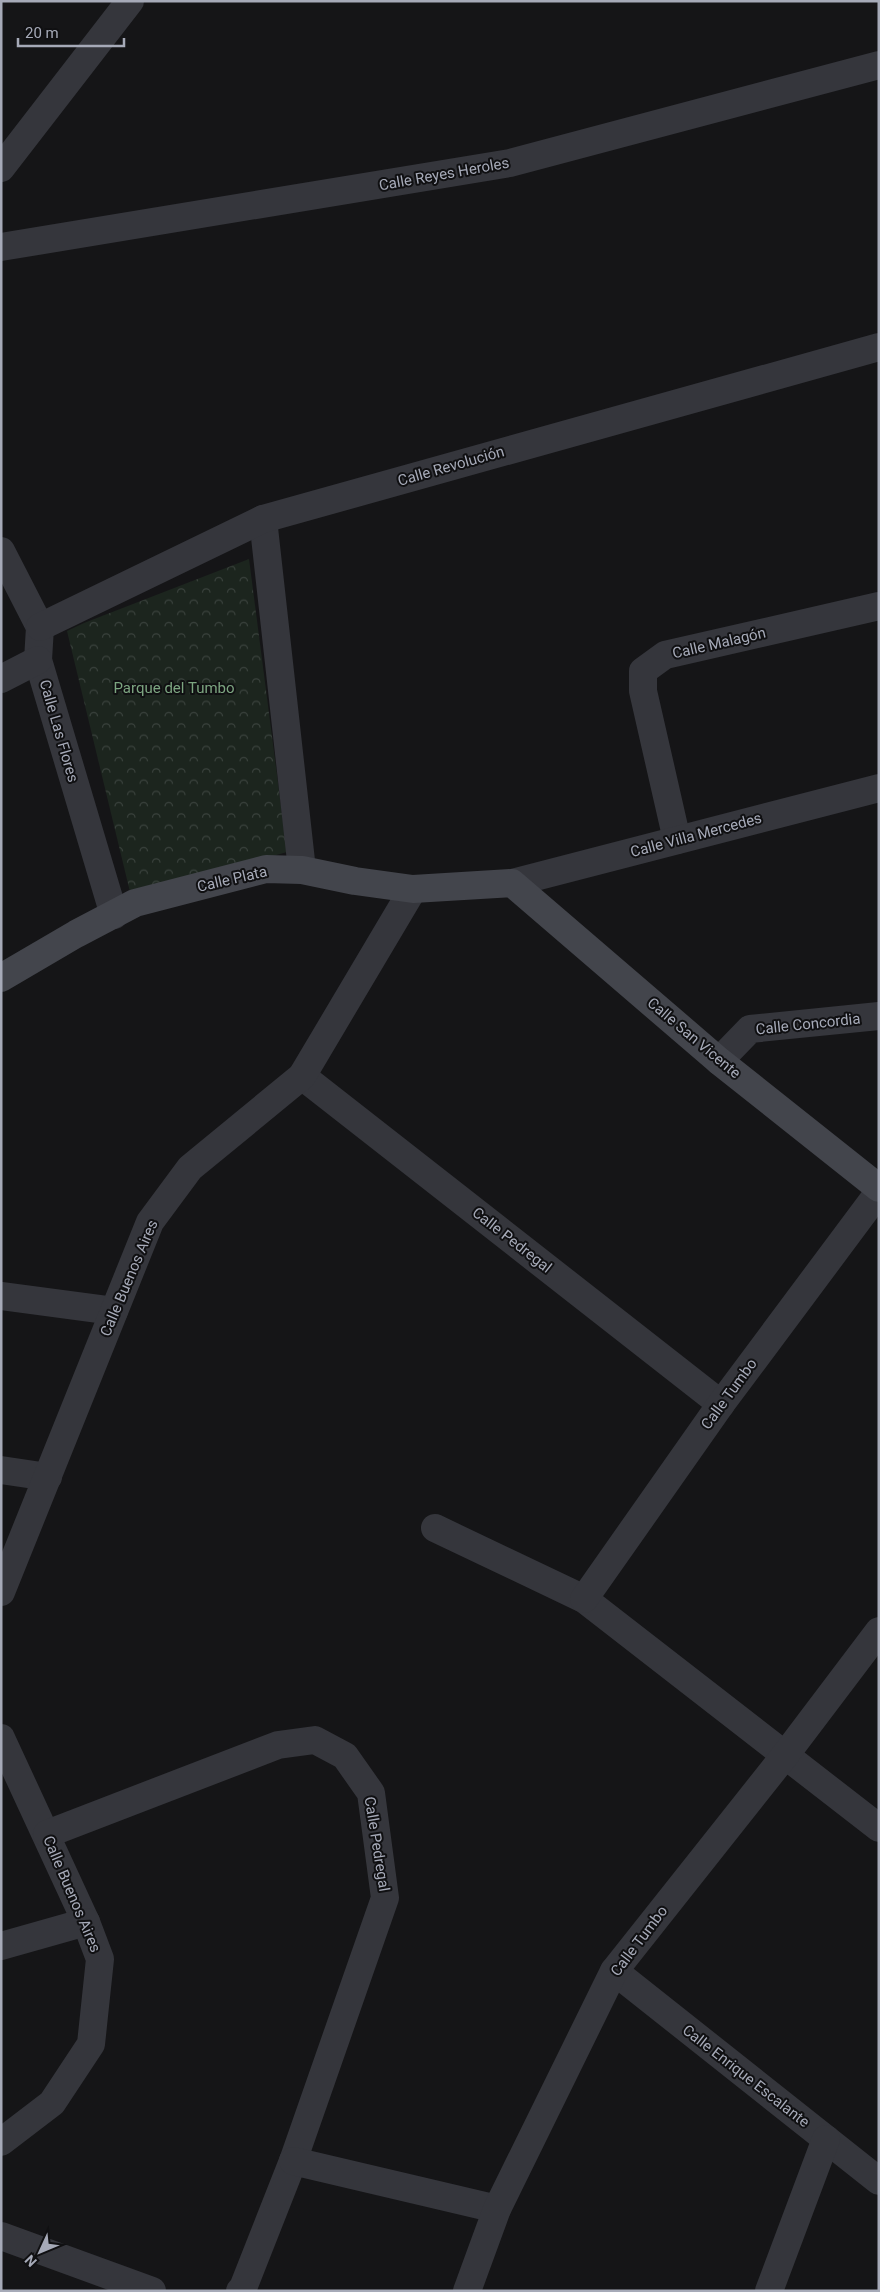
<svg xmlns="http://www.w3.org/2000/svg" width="880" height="2292" font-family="Roboto,sans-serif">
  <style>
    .forest { fill: url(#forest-crowns) }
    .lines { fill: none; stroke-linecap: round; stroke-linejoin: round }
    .minor { stroke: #35363c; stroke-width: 28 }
    .secondary { stroke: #43454c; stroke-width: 28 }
    .labels { text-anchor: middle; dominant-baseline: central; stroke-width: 4; stroke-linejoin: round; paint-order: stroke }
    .street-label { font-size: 15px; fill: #a6aab8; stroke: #101012 }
    .park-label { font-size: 15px; fill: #7ca480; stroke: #101012 }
  </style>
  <defs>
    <pattern id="forest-crowns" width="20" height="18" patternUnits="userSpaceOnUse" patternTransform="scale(1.25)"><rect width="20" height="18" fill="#1c251e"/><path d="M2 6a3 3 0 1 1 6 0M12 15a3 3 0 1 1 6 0" fill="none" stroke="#3a423d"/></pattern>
  </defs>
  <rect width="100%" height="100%" fill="#151517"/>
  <!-- forest -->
  <path class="forest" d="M249,559L287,852L131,896L67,631L84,623Z"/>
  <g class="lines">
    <!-- minor -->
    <g class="minor">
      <path d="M1,168L130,1"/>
      <path d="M1,247L510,163L879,65"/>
      <path d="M263,519L302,870"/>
      <path d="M1,551L40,627L38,660L114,915"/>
      <path d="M40,627L263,519L879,347"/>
      <path d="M1,679L38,660"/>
      <path d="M677,840L643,691V671L665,655L879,606"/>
      <path d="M512,883L879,788"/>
      <path d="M719,1061L750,1029L879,1016"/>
      <path d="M302,1076L721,1404"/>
      <path d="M1,1296L114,1311"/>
      <path d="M1,1470L48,1477"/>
      <path d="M435,1528L584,1599L879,1828"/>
      <path d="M1,1592L150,1222L190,1168L302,1076L413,889"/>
      <path d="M584,1599L721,1404L879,1192"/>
      <path d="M1,1738L86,1922L100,1959L91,2044L52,2103L1,2142"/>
      <path d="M47,1834L278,1745L315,1740L345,1756L371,1793L385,1898L293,2161L243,2288L240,2291"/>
      <path d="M1,1946L86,1922"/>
      <path d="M614,1971L879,2181"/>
      <path d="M293,2161L497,2209"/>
      <path d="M1,2236L152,2291"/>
      <path d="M467,2291L497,2209L614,1971L786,1754L879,1631"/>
      <path d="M769,2291L826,2139"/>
    </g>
    <!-- secondary -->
    <path class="secondary" d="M1,978L76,934L135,903L266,869L302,870L355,881L413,889L512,883L719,1061L879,1188"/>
  </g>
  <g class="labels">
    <!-- street labels -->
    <g class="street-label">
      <text transform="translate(444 174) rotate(-10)">Calle Reyes Heroles</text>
      <text transform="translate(451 466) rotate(-16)">Calle Revolución</text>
      <text transform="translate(719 643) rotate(-13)">Calle Malagón</text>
      <text transform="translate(59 731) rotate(74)">Calle Las Flores</text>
      <text transform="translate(696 835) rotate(-15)">Calle Villa Mercedes</text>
      <text transform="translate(232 879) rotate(-13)">Calle Plata</text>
      <text transform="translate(808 1024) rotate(-6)">Calle Concordia</text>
      <text transform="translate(694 1038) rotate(40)">Calle San Vicente</text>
      <text transform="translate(512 1240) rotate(38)">Calle Pedregal</text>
      <text transform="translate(129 1278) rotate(-67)">Calle Buenos Aires</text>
      <text transform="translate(729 1394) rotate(-54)">Calle Tumbo</text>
      <text transform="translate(377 1844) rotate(81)">Calle Pedregal</text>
      <text transform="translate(72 1894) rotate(67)">Calle Buenos Aires</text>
      <text transform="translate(639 1941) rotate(-53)">Calle Tumbo</text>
      <text transform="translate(746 2076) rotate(38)">Calle Enrique Escalante</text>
    </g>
    <!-- park labels -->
    <g class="park-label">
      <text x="174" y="688">Parque del Tumbo</text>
    </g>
  </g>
  <!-- border -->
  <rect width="880" height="2292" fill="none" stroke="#a6aab8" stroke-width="5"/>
  <!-- north arrow -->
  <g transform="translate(40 2252) rotate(226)" stroke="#101012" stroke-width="4" paint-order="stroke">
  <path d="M0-4L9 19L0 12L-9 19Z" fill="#a6aab8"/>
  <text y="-8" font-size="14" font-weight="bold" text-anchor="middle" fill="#a6aab8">N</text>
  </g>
  <!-- scale -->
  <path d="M18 38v8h106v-8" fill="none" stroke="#a6aab8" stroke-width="2.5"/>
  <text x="25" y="38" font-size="15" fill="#a6aab8" stroke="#101012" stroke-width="4" paint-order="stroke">20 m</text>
</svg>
